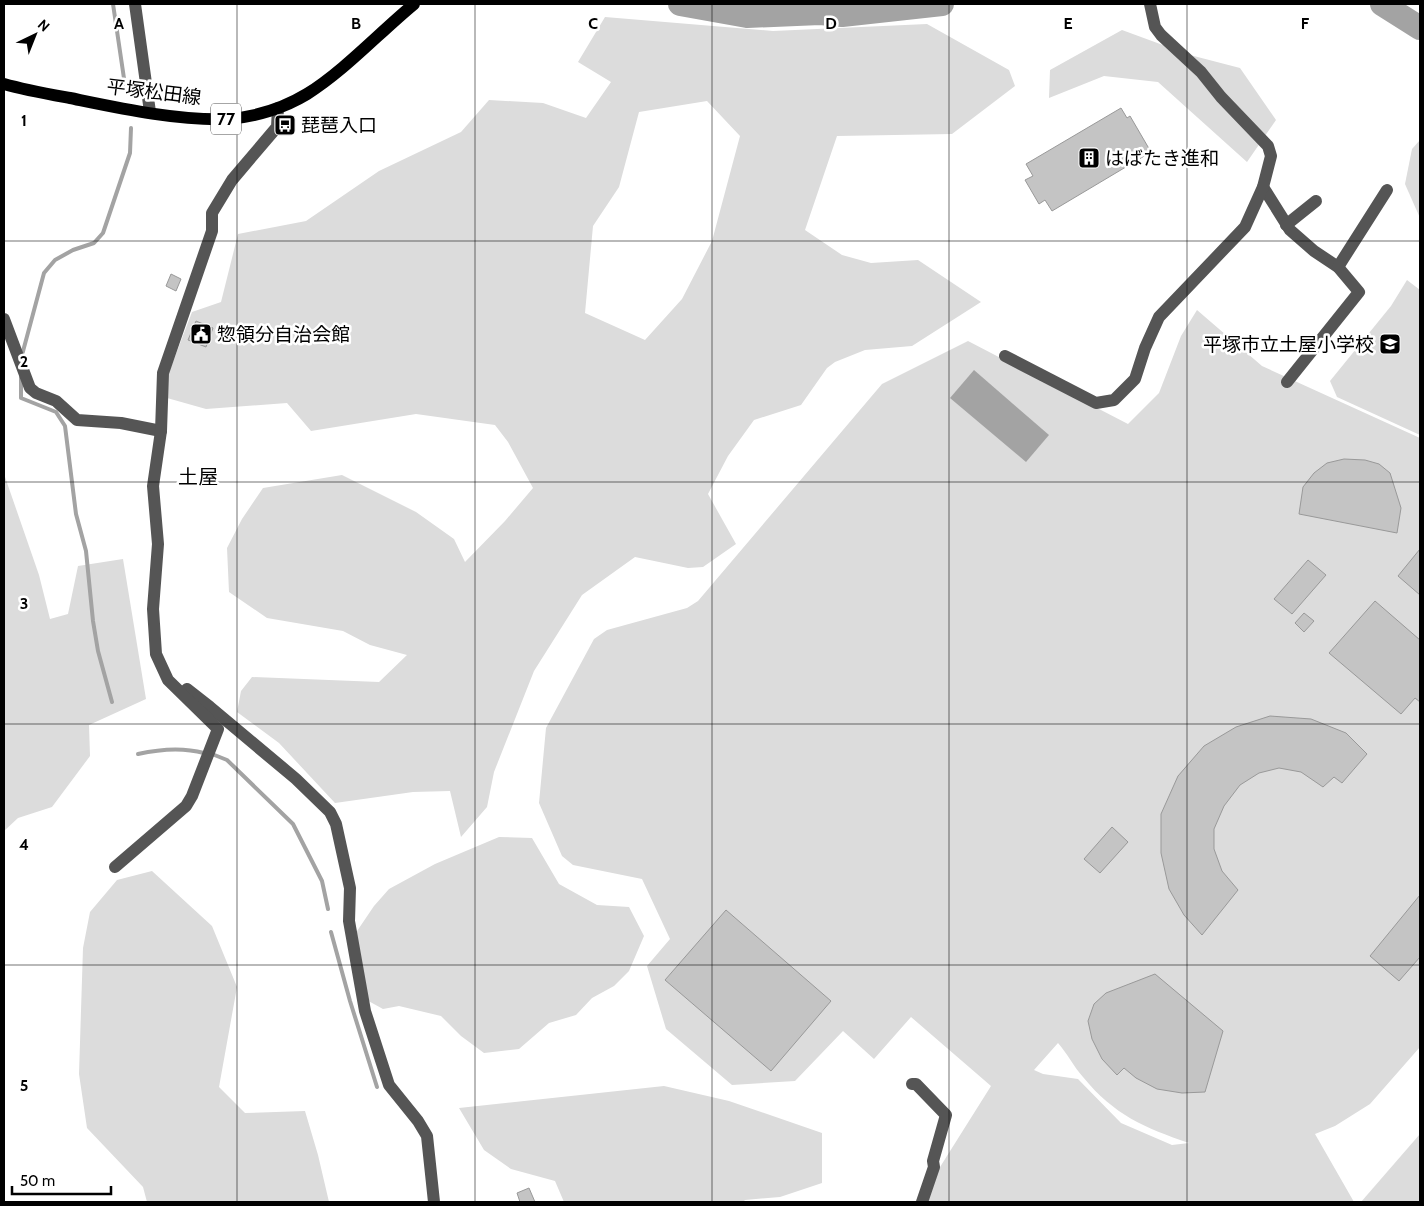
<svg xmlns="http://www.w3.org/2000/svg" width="1424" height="1206" font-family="Cabin,'Noto Sans JP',sans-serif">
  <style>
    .green { fill: #dcdcdc; fill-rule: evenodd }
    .water { fill: #a3a3a3 }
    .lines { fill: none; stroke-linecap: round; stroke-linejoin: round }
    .stream { stroke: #a3a3a3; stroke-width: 4 }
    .river { stroke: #a3a3a3; stroke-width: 24 }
    .building { fill: #c4c4c4; stroke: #999 }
    .minor { stroke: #555; stroke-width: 12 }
    .major { stroke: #000; stroke-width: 12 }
    .grid { fill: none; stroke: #000; stroke-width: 1; stroke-opacity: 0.55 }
    .labels { text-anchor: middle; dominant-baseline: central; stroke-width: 5; stroke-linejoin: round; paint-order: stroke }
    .shield { fill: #fff; stroke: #4c4c4c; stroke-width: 1 }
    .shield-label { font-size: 18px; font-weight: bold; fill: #000 }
    .street-label { font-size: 19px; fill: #000; stroke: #fff }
    .poi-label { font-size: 19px; fill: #000; stroke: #fff; text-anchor: start }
    .neighbourhood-label { font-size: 20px; fill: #000; stroke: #fff }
    .grid-label { font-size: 16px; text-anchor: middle; font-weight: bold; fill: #000; stroke: #fff; stroke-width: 5; stroke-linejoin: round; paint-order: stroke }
  </style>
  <rect width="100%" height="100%" fill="#fff"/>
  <!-- green -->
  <g class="green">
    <path d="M605,17L773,31L927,24L1009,70L1015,86L952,134L837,136L805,230L842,255L871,263L918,260L981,302L912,346L865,350L835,362L827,368L801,405L754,420L728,456L708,494L736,544L703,567L688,568L635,557L582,595L534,671L494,772L487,807L461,837L450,791L413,792L335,803L279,743L237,712L241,691L252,677L379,682L407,655L370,645L343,631L267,618L229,592L227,548L242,519L263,488L342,475L416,512L454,539L465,562L505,521L533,488L508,442L495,425L416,414L311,431L287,403L206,409L160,396L192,312L221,302L238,234L306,221L379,171L461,132L489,100L543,103L586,118L611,82L578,62ZM707,101L740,136L712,241L682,299L645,340L585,313L593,226L619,187L639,112Z"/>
    <path d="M1122,30L1190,55L1240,68L1276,120L1247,162L1158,82L1104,76L1049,98L1050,70Z"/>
    <path d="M1420,140V218L1405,184L1412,149Z"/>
    <path d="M1407,280L1420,290V435L1337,397L1330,381L1391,306Z"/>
    <path d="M1197,310L1262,366L1420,438V1047L1370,1104L1335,1126L1315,1134L1354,1202H924L935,1175L991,1086L911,1017L874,1059L843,1031L795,1081L732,1085L666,1029L647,966L670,939L642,879L573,865L562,856L539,803L546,728L594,639L607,630L687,608L698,601L882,384L968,341L1128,424L1159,393L1181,336ZM1058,1043C1067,1053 1074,1067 1083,1077C1114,1115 1145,1128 1189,1143L1172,1145L1121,1123L1078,1079L1043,1074L1034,1070Z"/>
    <path d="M4,474L39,575L50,619L68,614L78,566L123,559L146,699L89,725L90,756L52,807L18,818L4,831Z"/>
    <path d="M499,837L532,838L559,884L597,905L629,907L644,936L629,971L614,986L592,998L576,1015L549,1023L519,1049L484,1053L461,1036L441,1016L399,1006L383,1009L363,998L353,937L374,906L389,889L435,864Z"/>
    <path d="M152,871L212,926L237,987L219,1087L245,1113L305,1111L318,1155L329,1202H147L143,1187L87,1128L79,1074L83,948L90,912L117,880Z"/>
    <path d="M664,1086L729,1101L822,1133V1183L780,1197L745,1200L743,1202H564L555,1181L511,1169L484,1150L459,1108Z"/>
    <path d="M1420,1134V1202H1361Z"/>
  </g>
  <!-- water -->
  <path class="water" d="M974,370L1049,435L1026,462L950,398Z"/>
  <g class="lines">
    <!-- stream -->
    <g class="stream">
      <path d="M113,4L126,92"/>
      <path d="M22,355L44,273L55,260L73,250L94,243L103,233L130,153L131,128"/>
      <path d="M21,377V398L56,412L65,426L76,514L86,551L93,621L98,651L112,702"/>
      <path d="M138,754C160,749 182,747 204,753"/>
      <path d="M212,754L227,760L293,824L322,881L328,909"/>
      <path d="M331,932L350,1001L377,1087"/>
    </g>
    <!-- river -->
    <g class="river">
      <path d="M680,4L747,16L820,13L842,15L942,4"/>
      <path d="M1382,4L1420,28"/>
    </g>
  </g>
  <!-- building -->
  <g class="building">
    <path d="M1121,108L1127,118L1130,116L1151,152L1052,211L1045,200L1039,204L1025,180L1033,176L1026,164Z"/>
    <path d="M171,274L181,279L176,291L166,286Z"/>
    <path d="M196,321L213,328L206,347L188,340Z"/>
    <path d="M1344,459L1365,460L1379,464L1390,473L1401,508L1397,533L1299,514L1303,487L1314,473L1327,463Z"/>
    <path d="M1420,549V595L1398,576Z"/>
    <path d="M1308,560L1326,575L1292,614L1274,599Z"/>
    <path d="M1375,601L1420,640V702L1415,698L1401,714L1329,653Z"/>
    <path d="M1304,613L1314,621L1304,632L1295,623Z"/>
    <path d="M1270,716L1311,719L1346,733L1367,754L1342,783L1334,777L1323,787L1301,772L1279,768L1259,773L1240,785L1224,806L1214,829V849L1222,871L1238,890L1202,935L1184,915L1169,889L1161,853V814L1178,776L1204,746L1236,727Z"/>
    <path d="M1112,827L1128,842L1100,873L1084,859Z"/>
    <path d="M1420,895V957L1399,981L1370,956Z"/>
    <path d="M726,910L831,1001L771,1071L665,980Z"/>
    <path d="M1155,974L1223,1031L1205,1092L1182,1093L1157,1089L1136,1078L1124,1068L1117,1075L1102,1059L1092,1039L1088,1021L1094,1004L1106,993Z"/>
    <path d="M529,1188L535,1202H520L517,1193Z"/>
  </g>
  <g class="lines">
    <!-- minor -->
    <g class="minor">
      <path d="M135,4L150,112"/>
      <path d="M1263,187L1290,230L1314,251L1338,267L1359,292L1287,382"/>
      <path d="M1286,225L1316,201"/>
      <path d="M1338,267L1387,190"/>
      <path d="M4,319L30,388L36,393L56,401L77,420L121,423L161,431"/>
      <path d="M1005,356L1096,403L1114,400L1135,379L1145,348L1159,317L1245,227L1263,187L1271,156L1268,146L1221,97L1201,72L1161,35L1155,27L1150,4"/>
      <path d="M187,689L210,707L296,779L330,812L336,824L350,888L349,921L365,1011L389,1085L418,1121L427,1136L434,1202"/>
      <path d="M115,867L186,806L192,796L218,729L168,680L156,654L153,609L158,544L153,486L161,431L163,373L212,231V213L232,180L277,127L278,108"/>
      <path d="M912,1084H916L946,1115L933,1161L934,1167L922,1202"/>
    </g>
    <!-- major -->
    <path class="major" d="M4,84C25,90 48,94 70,98C119,108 178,121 228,119C255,117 284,108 307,94C344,71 380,32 414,4"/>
  </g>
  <!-- grid -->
  <path class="grid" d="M237,4V1202M475,4V1202M712,4V1202M949,4V1202M1187,4V1202M4,241H1420M4,482H1420M4,724H1420M4,965H1420"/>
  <!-- icons -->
  <defs>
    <g id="bus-square" transform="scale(1.125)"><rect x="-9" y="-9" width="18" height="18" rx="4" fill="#000" stroke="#fff"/><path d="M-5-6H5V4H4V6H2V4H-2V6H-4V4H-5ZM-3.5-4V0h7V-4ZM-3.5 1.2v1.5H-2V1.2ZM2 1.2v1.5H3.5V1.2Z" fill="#fff"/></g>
    <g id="building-square" transform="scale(1.125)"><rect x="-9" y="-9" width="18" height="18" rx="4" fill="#000" stroke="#fff"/><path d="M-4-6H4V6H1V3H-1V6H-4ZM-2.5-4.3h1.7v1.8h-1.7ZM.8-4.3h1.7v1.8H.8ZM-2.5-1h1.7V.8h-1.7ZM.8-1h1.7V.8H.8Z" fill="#fff"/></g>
    <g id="civic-square" transform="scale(1.125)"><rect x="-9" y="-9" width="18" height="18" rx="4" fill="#000" stroke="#fff"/><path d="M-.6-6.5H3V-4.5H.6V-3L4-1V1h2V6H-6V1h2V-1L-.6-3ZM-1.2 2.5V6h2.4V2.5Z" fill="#fff"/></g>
    <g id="school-square" transform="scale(1.125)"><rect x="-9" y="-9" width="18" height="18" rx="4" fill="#000" stroke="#fff"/><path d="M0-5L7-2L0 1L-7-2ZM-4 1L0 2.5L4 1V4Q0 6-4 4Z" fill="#fff"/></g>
  </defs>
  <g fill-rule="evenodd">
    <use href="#bus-square" x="285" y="125"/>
    <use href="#building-square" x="1089" y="158"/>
    <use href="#civic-square" x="201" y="334"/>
    <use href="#school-square" x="1390" y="344"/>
  </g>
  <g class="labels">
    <!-- shield labels -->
    <rect class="shield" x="211" y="103.5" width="30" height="31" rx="4"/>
    <g class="shield-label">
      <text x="226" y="119">77</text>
    </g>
    <!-- street labels -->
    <g class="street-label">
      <text transform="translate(154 92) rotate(7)">平塚松田線</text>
    </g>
    <!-- poi labels -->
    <g class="poi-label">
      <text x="301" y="125">琵琶入口</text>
      <text x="1105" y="158">はばたき進和</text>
      <text x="217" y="334">惣領分自治会館</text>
      <text x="1374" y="344" text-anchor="end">平塚市立土屋小学校</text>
    </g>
    <!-- neighbourhood labels -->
    <g class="neighbourhood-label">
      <text x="198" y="477">土屋</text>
    </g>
  </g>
  <g class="grid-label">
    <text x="119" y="29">A</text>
    <text x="356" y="29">B</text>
    <text x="593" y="29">C</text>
    <text x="831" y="29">D</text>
    <text x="1068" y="29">E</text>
    <text x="1305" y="29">F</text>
    <text x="24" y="126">1</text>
    <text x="24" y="367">2</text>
    <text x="24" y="609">3</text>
    <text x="24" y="850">4</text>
    <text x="24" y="1091">5</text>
  </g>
  <!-- border -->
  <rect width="1424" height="1206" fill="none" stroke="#000000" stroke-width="10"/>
  <!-- north arrow -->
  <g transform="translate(35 35) rotate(43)" stroke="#ffffff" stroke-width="4" paint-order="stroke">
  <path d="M0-4L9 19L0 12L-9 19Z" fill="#000000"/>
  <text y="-8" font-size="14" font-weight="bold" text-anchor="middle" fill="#000000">N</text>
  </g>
  <!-- scale -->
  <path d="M12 1186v8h99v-8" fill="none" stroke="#000000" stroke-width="2.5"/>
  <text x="20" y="1186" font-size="15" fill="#000000" stroke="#ffffff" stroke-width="4" paint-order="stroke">50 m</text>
</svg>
